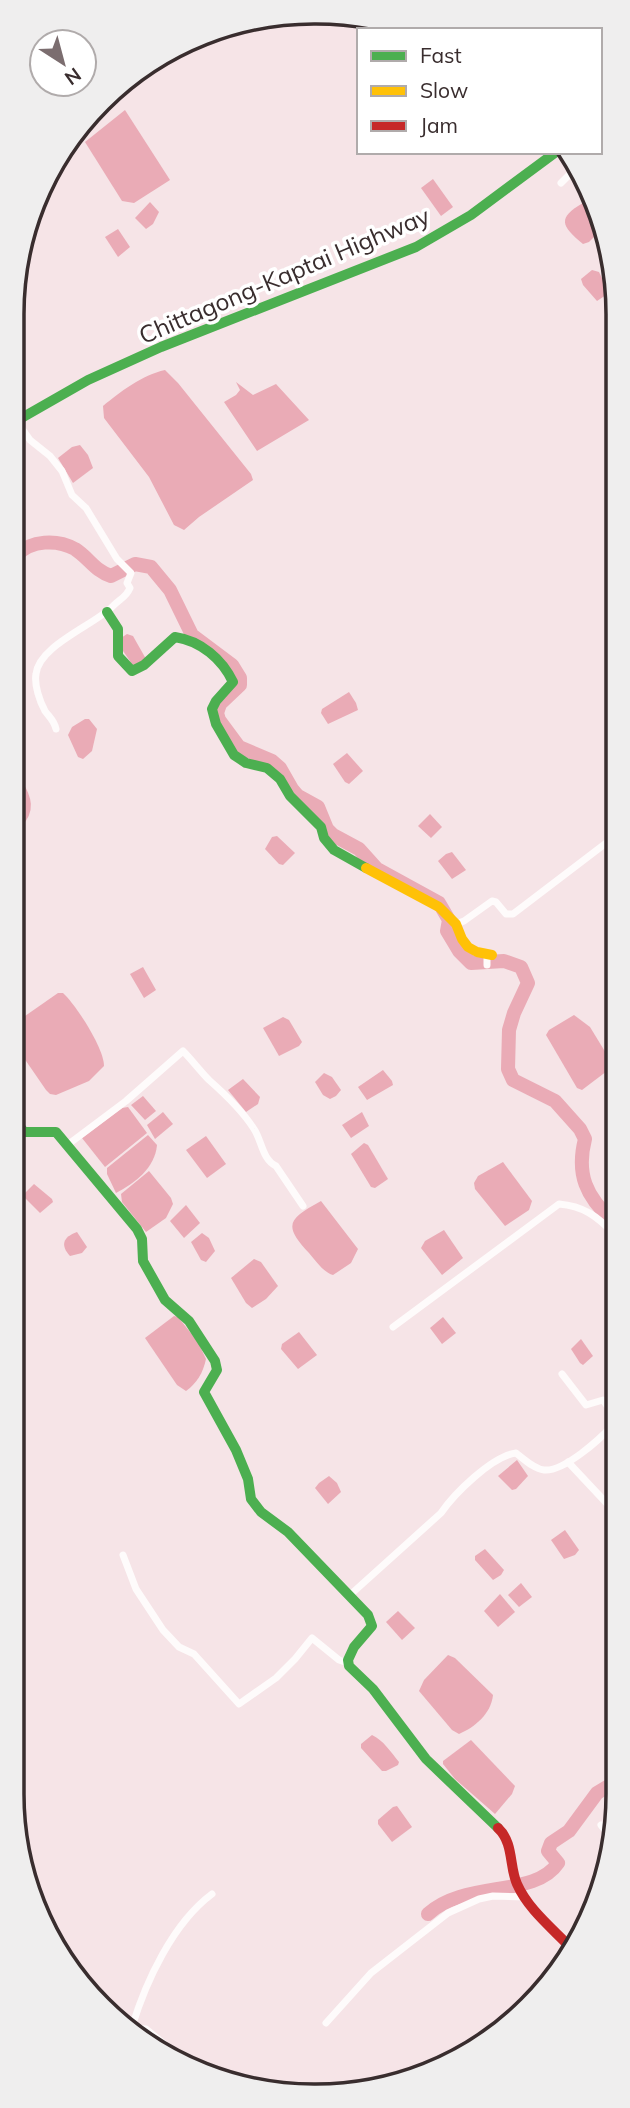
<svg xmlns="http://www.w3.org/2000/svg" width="630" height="2108" font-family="Mulish,sans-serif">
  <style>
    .water { fill: #eaabb6 }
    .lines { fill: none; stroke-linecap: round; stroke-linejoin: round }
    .river { stroke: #eaabb6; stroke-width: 14 }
    .street { stroke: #fefbfb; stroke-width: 7 }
    .fast { stroke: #4caf50; stroke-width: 10 }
    .slow { stroke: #ffc107; stroke-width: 10 }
    .jam { stroke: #c62828; stroke-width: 10 }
    .labels { text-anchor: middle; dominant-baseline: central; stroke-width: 7; stroke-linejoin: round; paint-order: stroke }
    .street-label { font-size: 24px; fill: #392d2e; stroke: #fff }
    .rim { fill: none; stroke: #392d2e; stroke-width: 3.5 }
  </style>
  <rect width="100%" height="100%" fill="#f6e4e7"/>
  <!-- water -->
  <g class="water">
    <path d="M125,110L170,180L134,203L122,201L85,142Z"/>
    <path d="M433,179L453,207L441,216L421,188Z"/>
    <path d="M150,202L159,212L153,224L146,229L135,218Z"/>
    <path d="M583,203L595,218L601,230L589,242L583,244C561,226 557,218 583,203Z"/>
    <path d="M118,229L130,247L118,257L105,237Z"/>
    <path d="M592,270L599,272L609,293L597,301L583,285L581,279Z"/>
    <path d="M165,370L178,383L251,474L253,480L199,517L184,530L174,525L149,477L104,418L103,406C120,392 142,375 165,370Z"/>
    <path d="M236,382L253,395L276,384L309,420L257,451L224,402L236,395L240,390Z"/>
    <path d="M80,445L88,455L93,468L73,483L58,458L72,447Z"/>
    <path d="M127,634L133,636L146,659L134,667L119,645L121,638Z"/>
    <path d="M349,692L356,703L358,710L328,724L321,713L322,709Z"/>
    <path d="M85,719H89L97,729L92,751L83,759L78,757L68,735L72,727Z"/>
    <path d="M347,753L363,771L349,784L345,782L333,764Z"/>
    <path d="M430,814L442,827L431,838L418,826Z"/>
    <path d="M277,836L295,853L283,865L279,864L265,849L272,837Z"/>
    <path d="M452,852L466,870L452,879L438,861L446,854Z"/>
    <path d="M143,967L156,990L144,998L130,974Z"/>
    <path d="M58,993H63C76,1005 104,1048 104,1066L89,1081L56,1095L50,1094L46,1090L15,1045V1023Z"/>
    <path d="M574,1015L590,1027L612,1063L607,1071L582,1090L577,1088L546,1035L549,1030Z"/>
    <path d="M283,1017L289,1020L302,1042L299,1046L279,1056L263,1028Z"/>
    <path d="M383,1070L392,1081L393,1085L367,1100L358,1087Z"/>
    <path d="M324,1073L332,1077L341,1090L336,1096L330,1099L323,1095L315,1082Z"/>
    <path d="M243,1079L260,1097L258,1104L246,1112L228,1090Z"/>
    <path d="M143,1096L156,1111L145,1120L131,1105Z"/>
    <path d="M128,1107L147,1133L105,1167L82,1138L122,1108Z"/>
    <path d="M163,1112L173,1124L155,1139L147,1125Z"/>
    <path d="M362,1112L369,1126L351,1138L342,1125Z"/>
    <path d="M148,1135L157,1145C155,1168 135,1183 116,1193L107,1174V1168Z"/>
    <path d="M206,1136L226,1164L207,1178L186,1150Z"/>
    <path d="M364,1143L368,1145L388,1179L375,1188L371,1187L351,1154Z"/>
    <path d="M503,1162L532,1201L529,1210L505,1226L475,1189L474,1183L478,1176Z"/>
    <path d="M149,1171L171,1198L173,1204L166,1218L146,1232L122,1202L121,1194Z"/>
    <path d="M34,1184L52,1199L53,1202L40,1213L25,1198V1193Z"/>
    <path d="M321,1201L358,1249L351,1263L333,1275C323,1272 316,1261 309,1253C282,1224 289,1219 321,1201Z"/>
    <path d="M186,1205L200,1223L184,1238L170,1221Z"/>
    <path d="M444,1230L463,1258L442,1275L421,1248L425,1241Z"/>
    <path d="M77,1232L87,1247L82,1253L70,1256C60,1245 63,1237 77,1232Z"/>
    <path d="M202,1233L209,1238L215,1251L206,1262L201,1260L191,1242Z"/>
    <path d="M254,1259L261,1262L278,1286L266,1299L252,1308L246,1303L231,1278Z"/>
    <path d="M174,1316L178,1317L198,1342L206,1359C203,1373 197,1383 186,1391L177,1385L145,1338Z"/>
    <path d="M443,1317L456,1333L442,1344L430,1328Z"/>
    <path d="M299,1332L317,1355L298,1369L281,1349L282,1344Z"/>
    <path d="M581,1339L593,1356L583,1365L580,1363L571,1349Z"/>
    <path d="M517,1460L528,1476L516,1489L512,1490L498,1476Z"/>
    <path d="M329,1476L337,1483L341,1492L328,1504L315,1488L319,1483Z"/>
    <path d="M565,1530L579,1550L575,1555L564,1559L551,1540Z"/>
    <path d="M485,1549L504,1570L501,1575L493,1580L475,1560V1556Z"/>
    <path d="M521,1583L532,1597L519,1607L508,1595Z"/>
    <path d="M500,1594L515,1612L498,1627L484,1611Z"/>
    <path d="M398,1611L415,1628L402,1640L386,1622Z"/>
    <path d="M448,1655L455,1658L493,1695C491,1714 475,1727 459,1734L452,1730L419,1691L424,1680Z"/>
    <path d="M372,1735C383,1740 391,1752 399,1762L398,1765L386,1771H382L361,1748V1744Z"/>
    <path d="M471,1740L515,1786L512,1794L495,1814L455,1779L443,1764V1761Z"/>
    <path d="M397,1806L412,1827L392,1842L378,1824V1820L393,1807Z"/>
  </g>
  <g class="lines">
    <!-- river -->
    <g class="river">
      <path d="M17,555C31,540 57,539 75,549C89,558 95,571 111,576L135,564L151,567L170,590L192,635L232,665L240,678V685L220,704L217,713L219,720L239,747L272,761L280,768L292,789L298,796L318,807L327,829L333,835L359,849L377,869L439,903L449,920L447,931L459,951L471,963L504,961L521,967L528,983L514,1013L509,1030L508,1069L513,1080L555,1101L580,1129L585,1139C576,1174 586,1197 613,1221"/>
      <path d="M16,822C28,810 25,799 16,785"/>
      <path d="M428,1914C465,1880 535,1898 558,1863L548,1851L551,1843L569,1831L597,1793L612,1784"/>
    </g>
    <!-- street -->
    <g class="street">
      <path d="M561,183L577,167"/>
      <path d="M18,423L30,440L50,456L62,471L72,495L86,508L117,559L131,573L127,583L130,588C126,598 119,599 112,607C92,626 39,646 36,674C34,685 40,702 45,711C50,718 54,720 56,729"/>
      <path d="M456,924L464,921L492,901L496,902L506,914H513L614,837"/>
      <path d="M487,958V965"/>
      <path d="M66,1146L126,1101L183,1051C192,1060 200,1071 209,1080C226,1095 242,1110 254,1129C262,1141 262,1159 276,1166L303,1206"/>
      <path d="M393,1327L559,1204C583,1206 597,1216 613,1233"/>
      <path d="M562,1374L586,1405L603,1400L613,1414"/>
      <path d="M568,1462L613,1510"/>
      <path d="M123,1555L136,1589L163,1630L179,1647L194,1654L239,1704L276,1678L295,1659L312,1638L339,1660L348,1663"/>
      <path d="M350,1595L441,1513C454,1494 492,1456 516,1453C524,1459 534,1469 544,1470C564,1472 600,1439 613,1425"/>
      <path d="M601,1825L612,1839"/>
      <path d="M326,2023L371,1973L448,1913L479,1899L493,1896L525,1897"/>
      <path d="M132,2027C146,1981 173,1923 212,1894"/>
      <path d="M133,2028L146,2029L175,2053L203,2071"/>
    </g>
    <!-- fast -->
    <g class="fast">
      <path d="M18,420L88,380L161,347L416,247L471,215L556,152"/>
      <path d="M107,612L118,629V656L132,671L144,665L175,637C201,641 222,659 233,682L216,701L212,709L216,724L234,755L246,763L267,768L280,779L290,796L321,827L324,838L334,850L366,868"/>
      <path d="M15,1120L24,1132H56L137,1229L142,1239L143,1261L165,1300L189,1321L215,1361L217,1370L204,1392L236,1450L248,1479L251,1499L261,1512L288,1532L368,1615L372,1626L354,1647L348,1660L349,1666L373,1689L426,1759L498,1828"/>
    </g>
    <!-- slow -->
    <path class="slow" d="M366,868L439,907L456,924L462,939L468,947L477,952L492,955"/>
    <!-- jam -->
    <path class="jam" d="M498,1828C514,1843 509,1866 517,1884C528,1909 552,1928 570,1947L569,1956L561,1967"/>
  </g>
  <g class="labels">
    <!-- street labels -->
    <g class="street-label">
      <text transform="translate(284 275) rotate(-23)">Chittagong-Kaptai Highway</text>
    </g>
  </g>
  <!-- crop -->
  <path d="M0 0H630V2108H0ZM314 24H316A290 290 0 0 1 606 314V1794A290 290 0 0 1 316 2084H314A290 290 0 0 1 24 1794V314A290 290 0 0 1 314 24Z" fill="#efeeee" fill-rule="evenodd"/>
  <path class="rim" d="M314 24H316A290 290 0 0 1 606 314V1794A290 290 0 0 1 316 2084H314A290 290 0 0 1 24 1794V314A290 290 0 0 1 314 24Z"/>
  <!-- legend -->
  <rect x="357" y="28" width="245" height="126" fill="#ffffff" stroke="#b0abab" stroke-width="2"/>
  <rect x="371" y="51" width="35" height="10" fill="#4caf50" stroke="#b0abab" stroke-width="2"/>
  <text x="420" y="63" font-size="21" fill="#392d2e">Fast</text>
  <rect x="371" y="86" width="35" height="10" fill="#ffc107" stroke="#b0abab" stroke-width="2"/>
  <text x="420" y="98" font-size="21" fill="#392d2e">Slow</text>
  <rect x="371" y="121" width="35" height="10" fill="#c62828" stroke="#b0abab" stroke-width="2"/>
  <text x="420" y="133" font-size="21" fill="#392d2e">Jam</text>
  <!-- north arrow -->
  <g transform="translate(63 63) rotate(144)"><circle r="33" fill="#ffffff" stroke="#b0abab" stroke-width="2"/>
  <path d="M0-5L12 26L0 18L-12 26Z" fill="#7b6d6f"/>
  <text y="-10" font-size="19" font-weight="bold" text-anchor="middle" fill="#392d2e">N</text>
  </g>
</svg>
